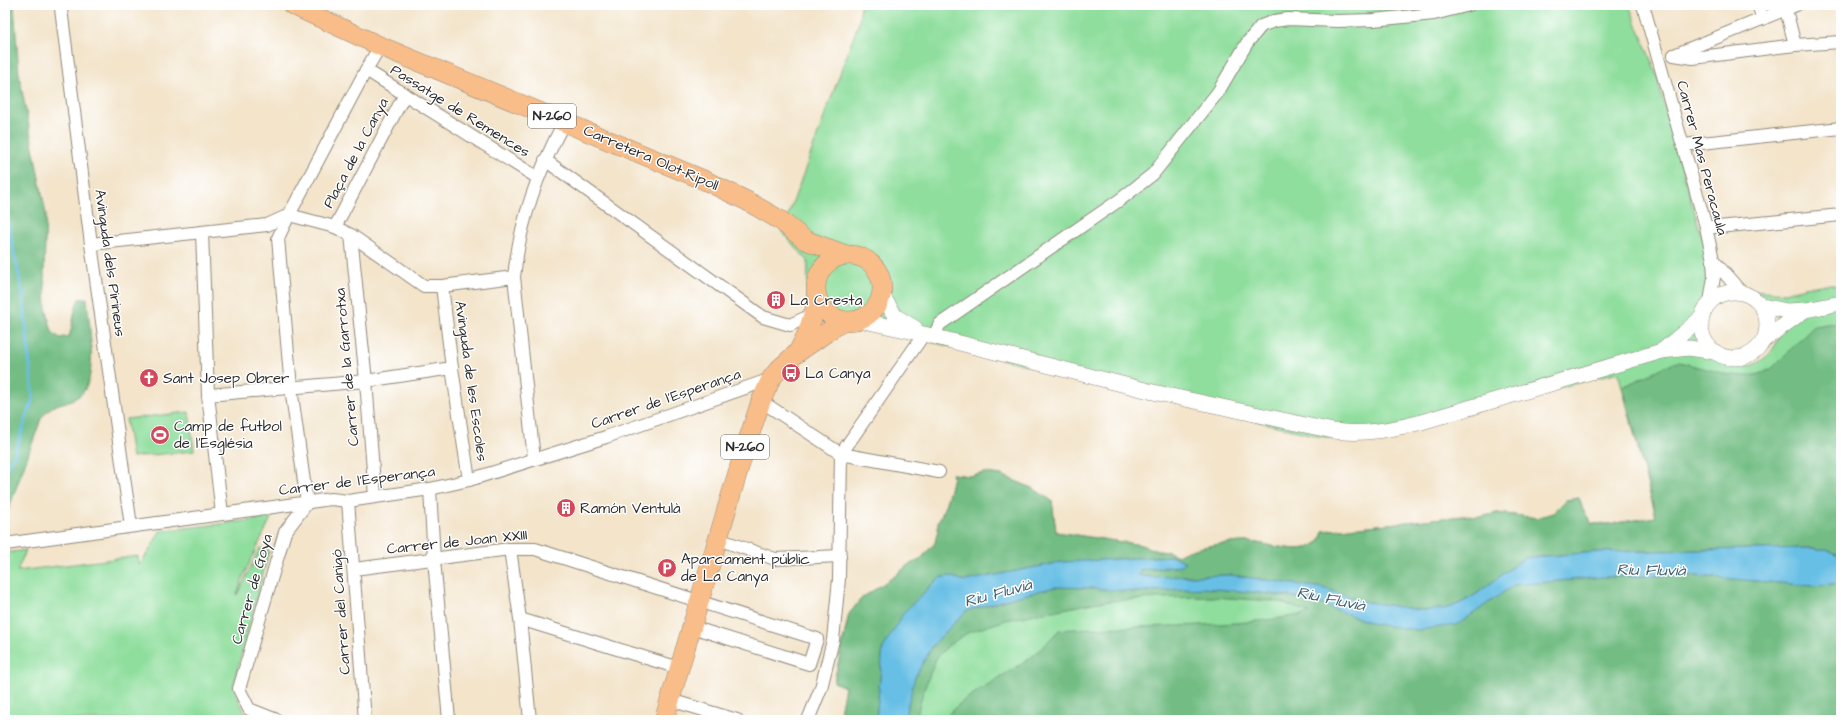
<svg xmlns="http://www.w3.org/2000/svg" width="1846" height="725" font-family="'Architects Daughter',sans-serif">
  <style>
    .green { fill: #8fde9d; stroke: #5d8464 }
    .forest { fill: #73bd84; stroke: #4f7458 }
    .water { fill: #68bfe5; stroke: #4a7588 }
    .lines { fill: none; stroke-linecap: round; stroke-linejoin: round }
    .stream { stroke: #68bfe5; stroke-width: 3 }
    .minor-casing { stroke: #8f887a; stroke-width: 14 }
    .tertiary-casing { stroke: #8f887a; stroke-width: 16 }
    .primary-casing { stroke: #8f887a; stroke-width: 20 }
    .minor { stroke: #fff; stroke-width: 12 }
    .tertiary { stroke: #fff; stroke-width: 15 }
    .primary { stroke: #f8bd89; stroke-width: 19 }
    .labels { text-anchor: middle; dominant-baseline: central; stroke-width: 3; stroke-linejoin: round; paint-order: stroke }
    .shield { fill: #fff; stroke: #6b6b6b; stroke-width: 1 }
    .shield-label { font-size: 14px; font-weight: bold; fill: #2b2b2b }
    .street-label { font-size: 15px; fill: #2b2b2b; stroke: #fff }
    .poi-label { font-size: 15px; fill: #2b2b2b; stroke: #fff; text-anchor: start }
    .water-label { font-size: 16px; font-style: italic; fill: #405f6c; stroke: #fff }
  </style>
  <rect width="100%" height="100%" fill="#fff"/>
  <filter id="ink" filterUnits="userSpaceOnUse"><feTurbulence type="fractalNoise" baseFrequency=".025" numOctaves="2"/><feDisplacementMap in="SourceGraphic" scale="8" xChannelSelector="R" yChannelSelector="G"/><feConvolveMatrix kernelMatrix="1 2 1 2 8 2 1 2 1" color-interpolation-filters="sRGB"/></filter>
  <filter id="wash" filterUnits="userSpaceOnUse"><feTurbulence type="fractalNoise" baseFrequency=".012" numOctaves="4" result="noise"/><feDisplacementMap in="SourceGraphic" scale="16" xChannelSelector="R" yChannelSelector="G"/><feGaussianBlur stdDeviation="0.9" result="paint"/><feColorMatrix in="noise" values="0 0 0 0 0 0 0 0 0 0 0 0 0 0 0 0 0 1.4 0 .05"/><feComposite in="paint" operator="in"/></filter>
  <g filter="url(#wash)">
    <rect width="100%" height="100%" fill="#f3e4ca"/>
    <!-- green -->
    <g class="green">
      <path d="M861,5H1629L1658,78L1660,91L1707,255L1716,295C1689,323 1698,354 1733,367L1734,365C1754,373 1778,352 1780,330C1780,322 1777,315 1773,308C1767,299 1763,294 1754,290L1785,293L1804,287L1830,284L1841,287V720H844L840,713L845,687L834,682L849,614L862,598L895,576L908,565L920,560L935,543L938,530V522L943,512L950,490L953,477L952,474L970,476L985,473L1001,475L1034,489L1052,501L1056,532L1141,545L1157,551L1169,552L1178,556C1191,547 1230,542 1247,542C1267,542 1319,563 1323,531L1463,516L1481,517L1497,513L1537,518L1553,513L1566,500L1579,498L1583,510L1592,524H1609L1656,517L1618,372L1378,438L1356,440L1318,436L870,327L846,329L820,321L807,302L808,261L782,232L859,22Z"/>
      <path d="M189,412L194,451L132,457L126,419Z"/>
      <path d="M271,518L243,577L237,595L260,548L269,551L233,686L246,716L259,720H5V553L26,550L17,571L138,556L139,565L149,551L160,531Z"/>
    </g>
    <!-- forest -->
    <g class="forest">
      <path d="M5,5H14L19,75L46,214L44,272L46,308L52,332L60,338L69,336C74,323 73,311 79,299L87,298C88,321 100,382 79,396C63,407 54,399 41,419L9,508L5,513Z"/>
      <path d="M1841,322V556L1830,551L1813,548L1596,552L1524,558L1475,595L1459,604L1444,609L1430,610H1419L1362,601L1323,588L1230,575L1151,577L1138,575L1140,570L1177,567L1183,564L1173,556L1062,562L965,581L949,576L939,578L928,588L883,648L876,720H844L840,713L845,687L834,682L849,614L862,598L895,576L908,565L920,560L935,543L938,530V522L943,512L950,490L953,477L952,474L970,476L985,473L1001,475L1034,489L1052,501L1056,532L1141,545L1157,551L1169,552L1178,556C1191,547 1230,542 1247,542C1267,542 1319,563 1323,531L1463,516L1481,517L1497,513L1537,518L1553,513L1566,500L1579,498L1583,510L1592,524H1609L1656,517L1623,387L1672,363L1679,362L1730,375L1748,376L1760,374L1771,369L1814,326Z"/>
      <path d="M1686,575L1814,586L1841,583V720H944C959,698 1003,677 1026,661C1038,653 1049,640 1059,630C1143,624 1227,630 1310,613L1284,603L1272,601L1213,597L1159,598L1099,602L1006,620L967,633L949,645L940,654L936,659L923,692L916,720H904L915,676L933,645L966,611L1019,596L1055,587L1092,588L1135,592L1203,588L1262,593L1311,600L1374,624L1491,600L1514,585L1603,577Z"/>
    </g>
    <!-- water -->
    <path class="water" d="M1813,548L1830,551L1841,556V583L1814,586L1686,575L1603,577L1548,582L1514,585L1457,625L1417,630L1374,624L1305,598L1262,593L1203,588L1135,592L1092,588L1055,587L1019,596L966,611L933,645L915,677L904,720H876L883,648L904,612L939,578L949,576L965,581L1062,562L1173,556L1185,562L1180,566L1140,570L1138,575L1151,577L1230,575L1323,588L1362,601L1419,610H1430L1444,609L1459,604L1475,595L1524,558L1596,552Z"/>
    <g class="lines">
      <!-- stream -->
      <path class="stream" d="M5,209L23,295L33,398L14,456L5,470"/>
    </g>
  </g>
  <g filter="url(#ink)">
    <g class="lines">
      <!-- minor casing -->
      <g class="minor-casing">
        <g id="minor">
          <path d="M63,5L61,9L91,244L131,526"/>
          <path d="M1643,5L1706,227L1713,260L1714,277L1710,302"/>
          <path d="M1758,5L1763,19"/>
          <path d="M1786,10L1795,45"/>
          <path d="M1674,55L1693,58L1795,45L1841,42"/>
          <path d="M1674,55L1796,5"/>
          <path d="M366,70L538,178"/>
          <path d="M1683,145L1841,128"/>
          <path d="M545,160L763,317L790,325L807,317L813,310"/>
          <path d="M335,227L405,94"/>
          <path d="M1706,227H1718L1841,215"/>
          <path d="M202,232L208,395L222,514"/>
          <path d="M351,235L366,381L375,496"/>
          <path d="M91,244L267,225L289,215L335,227L351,235L424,286H442L514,277"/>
          <path d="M1713,260L1741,292"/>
          <path d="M442,286L452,368L469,480"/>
          <path d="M933,337L940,324L1121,199L1153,174L1218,92L1247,43L1261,26L1274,21L1288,19L1337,21L1373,20L1434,14L1469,5"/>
          <path d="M208,395L366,381L452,368"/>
          <path d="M761,401L841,454L939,472"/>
          <path d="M534,459L514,277C520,220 538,172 564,122"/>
          <path d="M430,489L434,560L449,720"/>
          <path d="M348,501L365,720"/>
          <path d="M307,503L291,388L278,238L289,215L366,70L380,46"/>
          <path d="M718,539L775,559L840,556"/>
          <path d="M5,544L331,499L348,501L430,489L469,480L606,437L771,379"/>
          <path d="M510,549L520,619L530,720"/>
          <path d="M354,569L510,549H535L817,639L809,664L692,627"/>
          <path d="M520,619L679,668"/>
          <path d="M670,700L737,720"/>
          <path d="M277,720L249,709L239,689L285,532L307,503"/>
          <path d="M808,720L821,688L833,640L839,579L841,454L924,334"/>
        </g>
      </g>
      <!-- tertiary casing -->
      <g class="tertiary-casing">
        <g id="tertiary">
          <circle cx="1734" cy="325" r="33"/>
          <path d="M882,295L895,316L915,328"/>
          <path d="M1762,306L1787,311L1806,310L1841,303"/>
          <path d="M859,320L924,334L1153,392L1333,431C1363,435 1389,430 1418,423L1662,351L1689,348L1715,352"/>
          <path d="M1765,339L1805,310"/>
          <path d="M1662,351L1701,318"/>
        </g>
      </g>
      <!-- primary casing -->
      <g class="primary-casing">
        <g id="primary">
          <path d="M292,5L380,46L704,180L747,201L780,220L805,240L846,255"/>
          <circle cx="849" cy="288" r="33"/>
          <path d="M798,352L807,334L818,300"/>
          <path d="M664,720L742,458L761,401L771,379L779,369L797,353L843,321"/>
        </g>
      </g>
      <!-- minor -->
      <use href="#minor" class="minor"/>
      <!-- tertiary -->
      <use href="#tertiary" class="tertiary"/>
      <!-- primary -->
      <use href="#primary" class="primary"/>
    </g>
  </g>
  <!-- icons -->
  <defs>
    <g id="building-disc" transform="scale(1)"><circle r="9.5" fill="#d1495b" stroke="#fff"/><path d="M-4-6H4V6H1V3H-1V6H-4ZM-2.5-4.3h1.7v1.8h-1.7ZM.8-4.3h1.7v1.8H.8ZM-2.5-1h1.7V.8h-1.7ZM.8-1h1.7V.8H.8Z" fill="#fff"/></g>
    <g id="bus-disc" transform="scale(1)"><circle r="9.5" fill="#d1495b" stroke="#fff"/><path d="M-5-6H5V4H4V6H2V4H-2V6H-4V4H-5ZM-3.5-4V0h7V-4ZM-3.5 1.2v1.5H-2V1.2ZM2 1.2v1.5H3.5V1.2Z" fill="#fff"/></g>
    <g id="church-disc" transform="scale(1)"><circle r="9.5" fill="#d1495b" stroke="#fff"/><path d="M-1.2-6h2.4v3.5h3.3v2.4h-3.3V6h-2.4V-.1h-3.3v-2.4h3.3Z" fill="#fff"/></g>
    <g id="stadium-disc" transform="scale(1)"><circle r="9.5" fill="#d1495b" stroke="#fff"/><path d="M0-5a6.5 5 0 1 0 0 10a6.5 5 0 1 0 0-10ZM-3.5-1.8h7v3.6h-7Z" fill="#fff"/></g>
    <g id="parking-disc" transform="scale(1)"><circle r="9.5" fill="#d1495b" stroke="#fff"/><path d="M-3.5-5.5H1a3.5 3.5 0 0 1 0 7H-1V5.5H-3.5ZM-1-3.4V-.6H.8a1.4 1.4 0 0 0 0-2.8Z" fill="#fff"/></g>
  </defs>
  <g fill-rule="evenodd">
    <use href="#building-disc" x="776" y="300"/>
    <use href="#bus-disc" x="791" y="373"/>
    <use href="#church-disc" x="149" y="378"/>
    <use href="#stadium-disc" x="160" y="435"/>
    <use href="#building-disc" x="566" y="508"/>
    <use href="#parking-disc" x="667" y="568"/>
  </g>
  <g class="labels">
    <!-- shield labels -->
    <g class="shield">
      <rect x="528" y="104" width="48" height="24" rx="3"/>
      <rect x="721" y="435" width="48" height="24" rx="3"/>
    </g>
    <g class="shield-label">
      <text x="552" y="116">N-260</text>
      <text x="745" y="447">N-260</text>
    </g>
    <!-- street labels -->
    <g class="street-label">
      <text transform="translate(460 111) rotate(32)">Passatge de Remences</text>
      <text transform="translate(356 153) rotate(-62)">Plaça de la Canya</text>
      <text transform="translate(651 158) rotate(23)">Carretera Olot-Ripoll</text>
      <text transform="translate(1702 158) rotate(75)">Carrer Mas Peracaula</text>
      <text transform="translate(110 263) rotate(82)">Avinguda dels Pirineus</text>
      <text transform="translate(347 367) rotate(-95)">Carrer de la Garrotxa</text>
      <text transform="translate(471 381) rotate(82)">Avinguda de les Escoles</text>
      <text transform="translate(666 399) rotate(-19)">Carrer de l'Esperança</text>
      <text transform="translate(357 481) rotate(-7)">Carrer de l'Esperança</text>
      <text transform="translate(457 542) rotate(-6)">Carrer de Joan XXIII</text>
      <text transform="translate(252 589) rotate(-74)">Carrer de Goya</text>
      <text transform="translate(341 612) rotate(-94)">Carrer del Canigó</text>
    </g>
    <!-- poi labels -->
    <g class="poi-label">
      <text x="790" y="300">La Cresta</text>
      <text x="805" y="373">La Canya</text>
      <text x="163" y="378">Sant Josep Obrer</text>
      <text x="174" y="426">Camp de futbol<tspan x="174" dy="17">de l'Església</tspan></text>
      <text x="580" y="508">Ramón Ventulà</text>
      <text x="681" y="559">Aparcament públic<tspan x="681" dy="17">de La Canya</tspan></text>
    </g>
    <!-- water labels -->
    <g class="water-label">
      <text transform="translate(1651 570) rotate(1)">Riu Fluvià</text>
      <text transform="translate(998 593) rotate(-15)">Riu Fluvià</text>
      <text transform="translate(1331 599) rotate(12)">Riu Fluvià</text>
    </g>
  </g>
  <!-- margin -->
  <rect width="1846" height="725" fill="none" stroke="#fff" stroke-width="20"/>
</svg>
